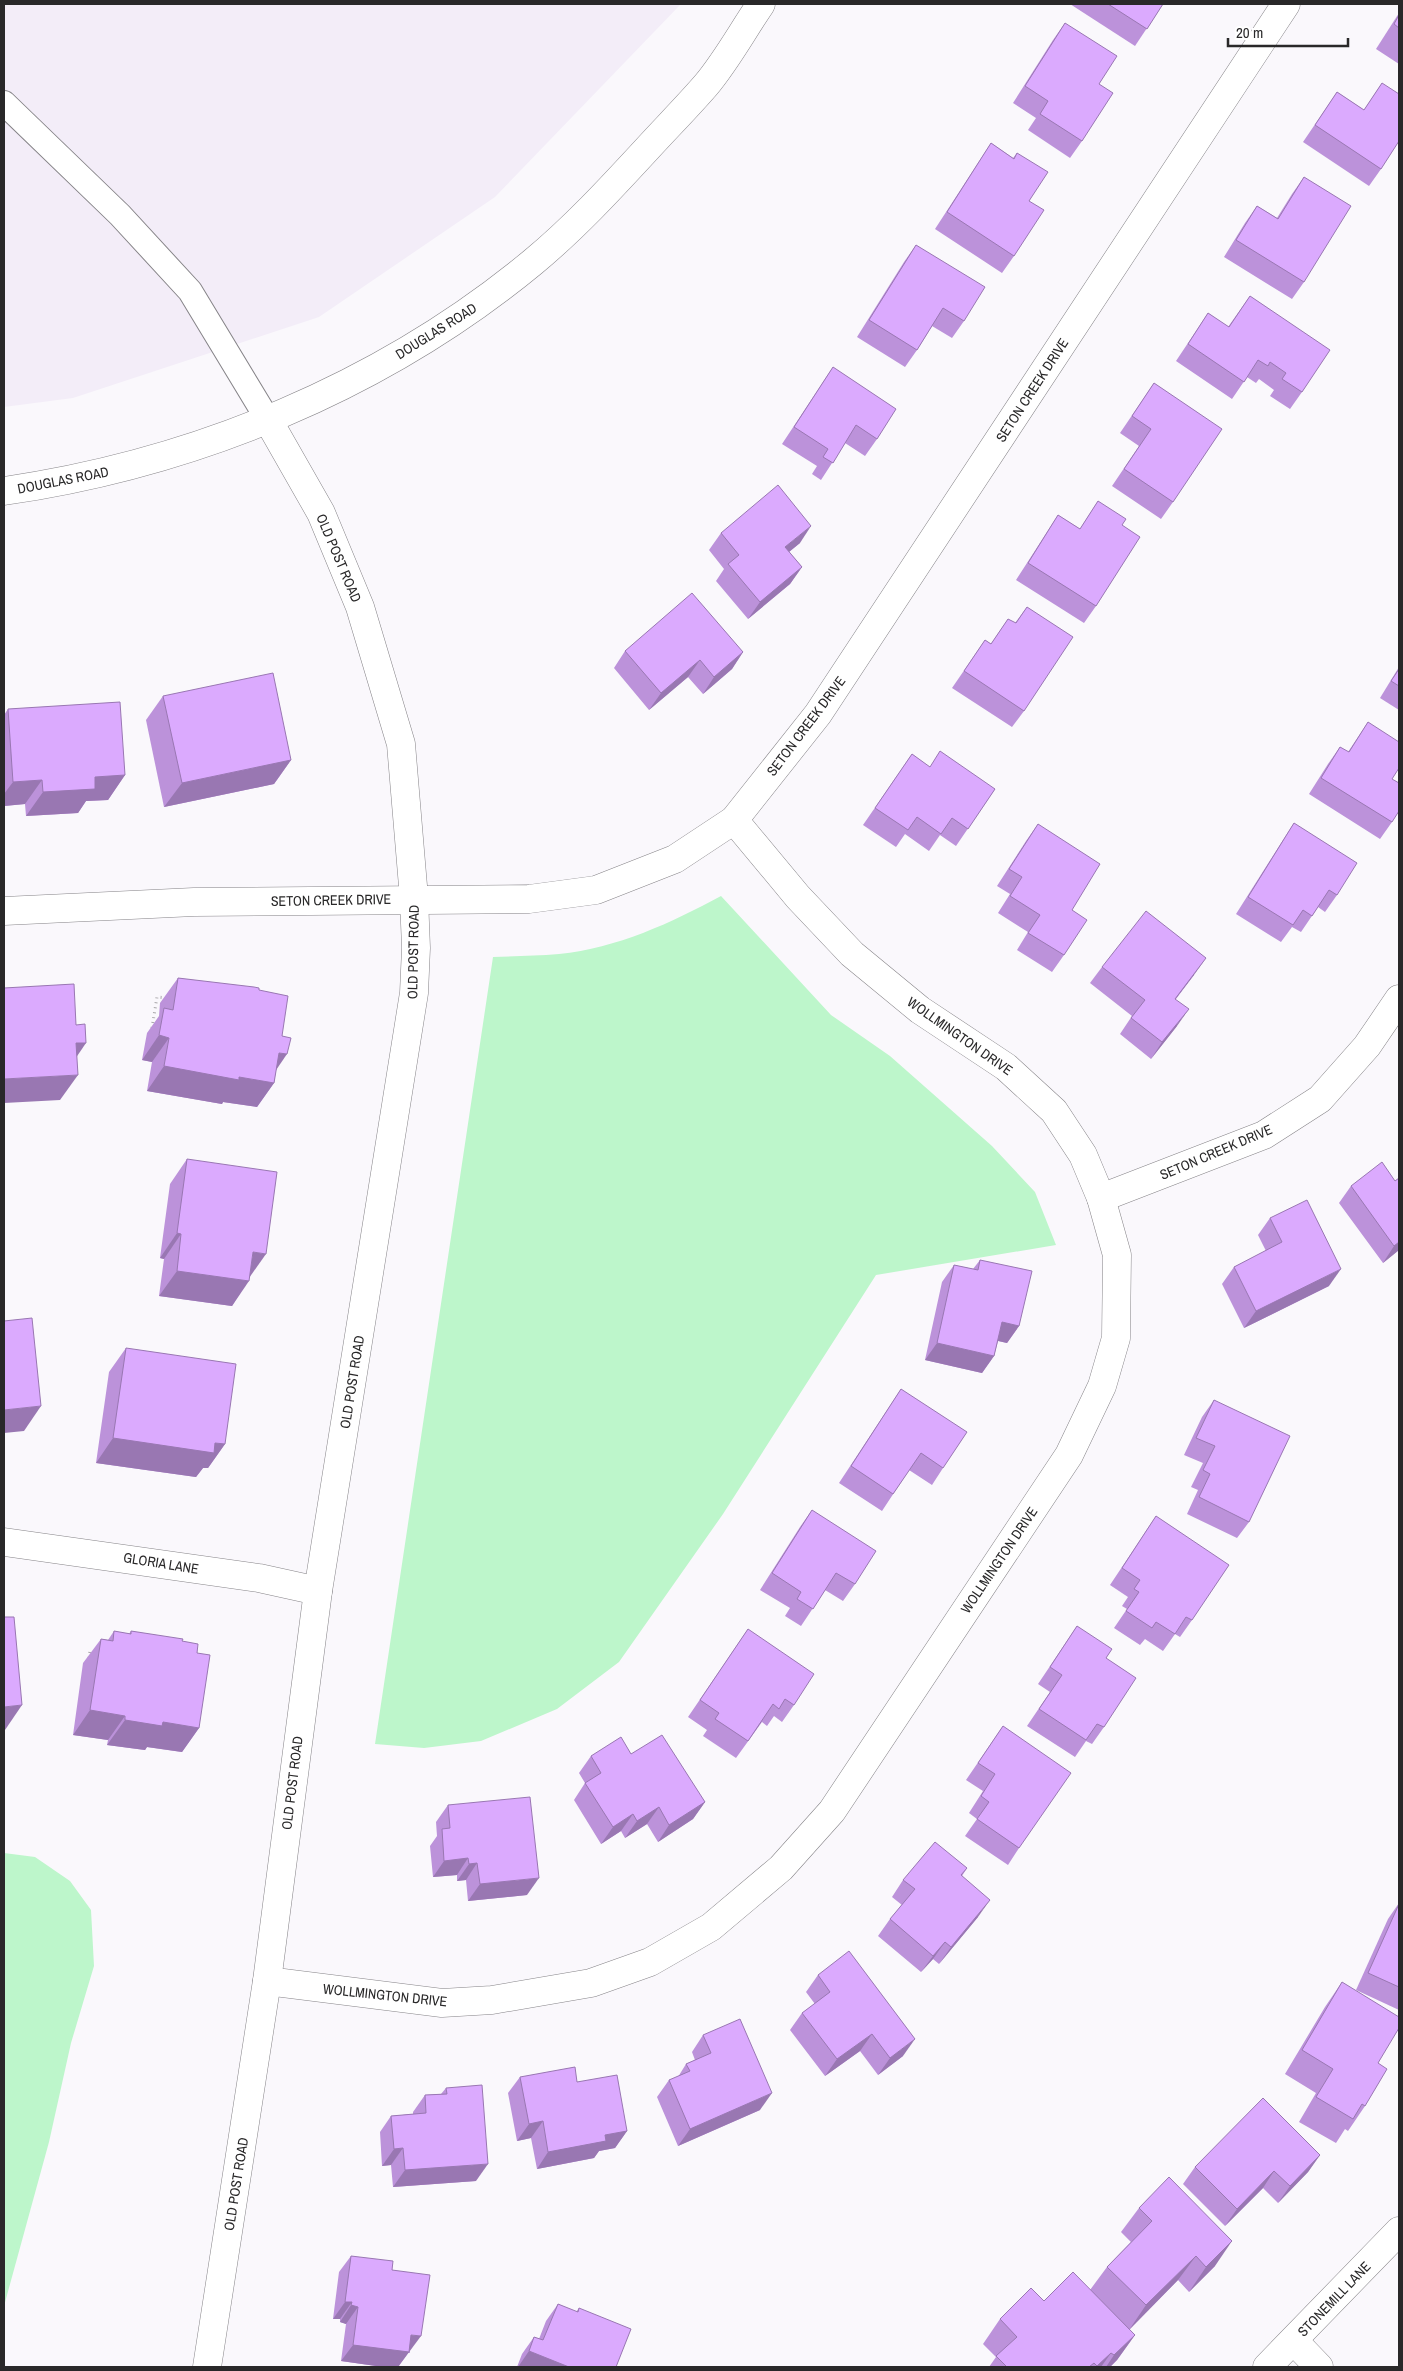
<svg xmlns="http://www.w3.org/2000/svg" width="1403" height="2371" font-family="'Archivo Narrow',sans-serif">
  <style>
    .built { fill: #f3edf8 }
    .green { fill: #bdf6cb }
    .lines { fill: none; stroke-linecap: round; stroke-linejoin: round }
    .lane-casing { stroke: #868488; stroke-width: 26 }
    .street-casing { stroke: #868488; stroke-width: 29 }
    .secondary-casing { stroke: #868488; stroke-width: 29 }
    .path { stroke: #a9a7aa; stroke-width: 3; stroke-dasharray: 1 4; stroke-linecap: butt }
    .lane { stroke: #fff; stroke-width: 24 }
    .street { stroke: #fff; stroke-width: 28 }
    .secondary { stroke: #fff; stroke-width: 28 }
    .wall { fill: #bc92da }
    .shaded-wall { fill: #9977b2 }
    .building { fill: #dbaafe; stroke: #9977b2 }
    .labels { text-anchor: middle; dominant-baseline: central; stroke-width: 4; stroke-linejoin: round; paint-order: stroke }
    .street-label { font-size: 14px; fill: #292829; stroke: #fff }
  </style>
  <rect width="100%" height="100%" fill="#faf8fc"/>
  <!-- built -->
  <path class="built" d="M4,4H681L495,197L319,317L73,398L4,407Z"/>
  <!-- green -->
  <g class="green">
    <path d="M721,896L831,1015L890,1056L992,1146L1035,1192L1056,1245L876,1275L723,1514L619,1662L557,1709L481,1741L424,1748L375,1744L493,957C515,956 537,956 559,954C617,948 671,923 721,896Z"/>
    <path d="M4,1853L35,1857L70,1881L91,1910L94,1966L71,2043L49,2142L4,2306Z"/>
  </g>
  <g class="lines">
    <!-- lane casing -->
    <g class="lane-casing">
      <path id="lane" d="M4,103L120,215L190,291L268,420"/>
    </g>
    <!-- street casing -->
    <g class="street-casing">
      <g id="street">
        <path d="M4,911L194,902L529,899L596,890L675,859L734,820L818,714L1286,4"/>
        <path d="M1101,1198L1264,1135L1320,1099L1367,1046L1399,999"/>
        <path d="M4,1542L259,1578L318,1591"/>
        <path d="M267,1981L442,2003L492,2000L591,1983L650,1962L711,1927L781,1868L832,1811L1069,1455L1102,1386L1116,1338L1117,1255L1101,1198L1083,1155L1054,1111L1006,1067L920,1010L852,954L798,897L734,820"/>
        <path d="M1294,2341L1319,2367"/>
        <path d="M207,2367L267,1981L318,1591L414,993L416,948L414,898L401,744L360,607L321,513L268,420"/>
        <path d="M1267,2367L1399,2231"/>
      </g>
    </g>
    <!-- secondary casing -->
    <g class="secondary-casing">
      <path id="secondary" d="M4,491C196,463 383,386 533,262C574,228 610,189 646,150C666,128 687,107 706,85C727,60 743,30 761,4"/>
    </g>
    <!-- path -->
    <g class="path">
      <path d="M152,1028L157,997L167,998"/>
      <path d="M89,1658L90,1651L96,1652"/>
    </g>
    <!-- lane -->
    <use href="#lane" class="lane"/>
    <!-- street -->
    <use href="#street" class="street"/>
    <!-- secondary -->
    <use href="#secondary" class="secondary"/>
  </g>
  <!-- wall -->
  <g class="wall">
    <path d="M1070,4H1163L1135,46Z"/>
    <path d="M1399,13V64L1376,49Z"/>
    <path d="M1065,23L1099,84L1082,141L1070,158L1028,130L1036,118L1013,103L1053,40Z"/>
    <path d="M1382,83L1381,169L1369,186L1303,142L1337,92L1364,110Z"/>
    <path d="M991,143L1013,158L1017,153L1029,201L1014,256L1002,273L935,229Z"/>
    <path d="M1304,177V282L1292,299L1224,257L1245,223L1257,206L1277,218L1292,194Z"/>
    <path d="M916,245L964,321L952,338L932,326L917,350L905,367L857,337L904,262Z"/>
    <path d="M1250,296L1302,392L1290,409L1270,396L1274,390L1259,379L1256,383L1247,377L1232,399L1176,361L1208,313L1228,327Z"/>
    <path d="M833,367L877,439L865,456L845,443L821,480L812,474L817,466L782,444Z"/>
    <path d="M1154,383L1173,502L1161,519L1112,486L1139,446L1120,433Z"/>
    <path d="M1098,501L1122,525L1096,606L1084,623L1016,580L1047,532L1058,515L1080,529Z"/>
    <path d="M721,533L800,543L789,552L802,567L790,584L748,619L716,581L724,569L709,550Z"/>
    <path d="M1027,607L1024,711L1012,727L952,688L985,640L991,644L1008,619L1015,623Z"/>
    <path d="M625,651L743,652L732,669L703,694L688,677L649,710L614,668Z"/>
    <path d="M1399,667V710L1380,698Z"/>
    <path d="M163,696L291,760L274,784L164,807L146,720Z"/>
    <path d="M8,709L125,775L108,800L86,801L78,813L26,816L25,804L4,806V715Z"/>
    <path d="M1368,722L1392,779V822L1380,839L1309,794L1328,764L1340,747L1348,752Z"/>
    <path d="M912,754L929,767L995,789L956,846L940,835L929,851L905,834L896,847L863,825Z"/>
    <path d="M1294,823L1337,895L1325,912L1318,907L1301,932L1292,927L1281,942L1236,914L1283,840Z"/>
    <path d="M1038,824L1072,910L1064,955L1052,972L1017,950L1028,932L998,913L1010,894L997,886L1026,841Z"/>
    <path d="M1102,967L1194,975L1176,999L1177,1026L1151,1059L1120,1034L1132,1016L1090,983Z"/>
    <path d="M178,978L259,990L276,1070L274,1083L257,1107L223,1102L222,1104L147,1091L152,1062L142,1060L147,1033L159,1016L160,1003Z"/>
    <path d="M187,1159L250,1277L232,1306L159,1296L164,1259L160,1258L170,1184Z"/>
    <path d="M1399,1178V1250L1383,1263L1339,1203L1351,1186L1395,1181Z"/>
    <path d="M1270,1218L1329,1286L1244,1328L1222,1284L1234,1267L1266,1251L1258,1235Z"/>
    <path d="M980,1260L1019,1326L1007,1343L998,1341L994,1356L982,1373L925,1360L942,1282L954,1265L973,1269Z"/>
    <path d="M126,1348L225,1444L208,1468H203L196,1477L96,1463L109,1372Z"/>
    <path d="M901,1389L943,1468L932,1485L909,1470L882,1511L839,1483Z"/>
    <path d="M1214,1400L1249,1522L1237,1538L1187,1514L1198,1490L1191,1487L1203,1463L1184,1455L1202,1417Z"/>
    <path d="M812,1510L855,1584L843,1601L825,1590L801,1626L785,1616L790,1608L760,1590L800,1527Z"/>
    <path d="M1156,1516L1192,1620L1180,1637L1175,1634L1163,1651L1145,1639L1140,1645L1114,1628L1127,1609L1122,1606L1128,1597L1110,1585Z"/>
    <path d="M1077,1626L1106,1658L1104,1727L1092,1744L1086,1741L1075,1757L1027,1726L1050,1692L1038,1684Z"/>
    <path d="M748,1629L794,1705L782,1722L774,1716L767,1726L762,1722L736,1758L703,1736L707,1730L688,1717Z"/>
    <path d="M114,1631L129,1634L131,1631L182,1641L197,1653L199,1728L182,1752L147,1747L145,1750L107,1745L108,1740L73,1735L83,1663L101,1639L108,1640Z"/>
    <path d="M1003,1726L1019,1848L1008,1865L965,1836L977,1819L969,1813L983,1791L966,1780Z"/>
    <path d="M631,1754L705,1802L693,1819L658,1842L647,1824L625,1838L621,1831L601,1844L574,1800L585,1783L579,1773L591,1756Z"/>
    <path d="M448,1805L527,1895L468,1901L466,1880L457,1881V1875L433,1877L430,1846L437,1836L436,1822Z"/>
    <path d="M967,1868L962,1876L978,1917L939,1964L933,1959L921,1972L878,1936L890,1919L902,1905L892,1897L903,1880Z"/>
    <path d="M1399,1903V2010L1356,1990L1388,1919Z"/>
    <path d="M818,1975L903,2056L878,2075L860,2051L825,2076L790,2030L802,2013L815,2004L806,1992Z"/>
    <path d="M1342,1982L1378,2063L1365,2106L1348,2131L1345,2129L1336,2143L1299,2122L1316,2093L1285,2074L1325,2007Z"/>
    <path d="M703,2035L760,2110L678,2146L657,2097L669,2080L678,2077L686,2064L695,2060L692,2052Z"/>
    <path d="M520,2077L577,2082L627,2131L615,2148L599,2151L594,2158L537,2169L531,2138L517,2141L508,2093Z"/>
    <path d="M446,2088L476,2181L393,2187L391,2165L382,2166L380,2132L391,2116L413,2114V2112L425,2095L441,2094Z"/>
    <path d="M1320,2155L1308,2172L1278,2203L1263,2188L1225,2226L1183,2184L1195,2167Z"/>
    <path d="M1139,2208L1215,2266L1189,2292L1178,2280L1129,2330L1135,2335L1117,2360L1110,2367H989L996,2357L983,2344L1000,2319L1044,2301L1090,2290L1107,2267L1131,2242L1121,2232Z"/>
    <path d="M351,2256L392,2270L410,2353H408L398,2367H383L341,2361L346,2324L340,2322V2319H333L339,2272Z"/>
    <path d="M558,2304L576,2312L579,2308L616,2367H517L522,2354L534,2337L539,2339L546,2321Z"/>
  </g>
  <!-- shaded-wall -->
  <g class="shaded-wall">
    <path d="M811,526L800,543L774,564L785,547Z"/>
    <path d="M802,567L790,584L748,619L760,602Z"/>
    <path d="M743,652L732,669L703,694L714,677Z"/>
    <path d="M700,660L688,677L649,710L661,693Z"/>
    <path d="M291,760L274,784L164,807L182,783Z"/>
    <path d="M125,775L108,800L86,801L78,813L26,816L43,792L95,777Z"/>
    <path d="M42,780L25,804L4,806V794L13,782Z"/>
    <path d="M1206,958L1194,975L1163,1015L1175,999Z"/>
    <path d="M1189,1009L1177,1026L1151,1059L1162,1042Z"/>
    <path d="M159,1035L169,1038L152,1062L142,1060Z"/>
    <path d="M76,1043H86L69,1068Z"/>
    <path d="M279,1053L287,1054L270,1079Z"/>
    <path d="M164,1066L239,1077L274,1083L257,1107L223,1102L222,1104L147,1091Z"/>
    <path d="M78,1075L60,1100L4,1103V1079Z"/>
    <path d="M177,1233L181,1234L164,1259L160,1258Z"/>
    <path d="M1399,1242V1250L1383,1263L1394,1246Z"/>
    <path d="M253,1252L266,1254L249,1278Z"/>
    <path d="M1341,1269L1329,1286L1244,1328L1256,1311Z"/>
    <path d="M177,1271L249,1281L232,1306L159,1296Z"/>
    <path d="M1002,1322L1019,1326L1007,1343L990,1339Z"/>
    <path d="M937,1343L994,1356L982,1373L925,1360Z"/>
    <path d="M41,1406L24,1431L4,1433V1410Z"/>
    <path d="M113,1438L215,1443L225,1444L208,1468H203L196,1477L96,1463Z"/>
    <path d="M22,1705L5,1730H4V1707Z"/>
    <path d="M90,1710L125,1716L108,1740L73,1735Z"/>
    <path d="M125,1720L163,1722L199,1728L182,1752L147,1747L145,1750L107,1745Z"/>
    <path d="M705,1802L693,1819L658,1842L669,1825Z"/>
    <path d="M659,1807L647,1824L625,1838L637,1821Z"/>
    <path d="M633,1814L621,1831L601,1844L613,1827Z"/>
    <path d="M468,1858L457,1875L433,1877L444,1861Z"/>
    <path d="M477,1863L466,1880L457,1881L469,1864Z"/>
    <path d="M539,1878L527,1895L468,1901L480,1884Z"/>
    <path d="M990,1900L978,1917L939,1964L951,1947Z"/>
    <path d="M945,1942L933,1959L921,1972L933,1956Z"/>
    <path d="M872,2034L860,2051L825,2076L837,2059Z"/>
    <path d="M915,2039L903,2056L878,2075L890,2058Z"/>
    <path d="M772,2093L760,2110L678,2146L690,2129Z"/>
    <path d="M543,2121L531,2138L517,2141L529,2124Z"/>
    <path d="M627,2131L615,2148L599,2151L594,2158L537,2169L548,2152L605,2135Z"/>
    <path d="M403,2148L391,2165L382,2166L394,2149Z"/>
    <path d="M1320,2155L1308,2172L1278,2203L1290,2186Z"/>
    <path d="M488,2164L476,2181L393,2187L405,2170Z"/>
    <path d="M1274,2171L1263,2188L1225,2226L1237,2209Z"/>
    <path d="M1232,2241L1215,2266L1189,2292L1206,2267Z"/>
    <path d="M1196,2256L1178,2280L1129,2330L1146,2305Z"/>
    <path d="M345,2302H352L340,2319H333Z"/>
    <path d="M351,2305L358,2307L346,2324L340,2322Z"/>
    <path d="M411,2335L421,2336L398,2367H383L341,2361L353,2345Z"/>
    <path d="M1135,2335L1117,2360L1110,2367H1106L1114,2355Z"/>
    <path d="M529,2351L569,2367H518Z"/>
    <path d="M1111,2353L1101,2367H1096L1097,2366Z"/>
  </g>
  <!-- building -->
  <g class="building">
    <path d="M1108,4H1163L1147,29Z"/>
    <path d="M1399,15V28L1394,24Z"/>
    <path d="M1065,23L1117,56L1099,84L1113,93L1082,141L1040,114L1048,101L1025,86Z"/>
    <path d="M1382,83L1399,94V141L1381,169L1315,125L1337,92L1364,110Z"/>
    <path d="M991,143L1014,159L1017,153L1048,172L1029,201L1044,210L1014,256L947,212Z"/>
    <path d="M1304,177L1351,206L1304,282L1236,240L1257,206L1278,219Z"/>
    <path d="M916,245L985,287L964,321L943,308L917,350L869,320Z"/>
    <path d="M1250,296L1330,350L1302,392L1282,379L1286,373L1270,362L1268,366L1258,360L1244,382L1188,344L1208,313L1229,327Z"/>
    <path d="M833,367L896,409L877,439L856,425L833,463L823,457L828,449L794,427Z"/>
    <path d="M1154,383L1222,429L1173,502L1124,469L1151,429L1132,416Z"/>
    <path d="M778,485L811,526L785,547L802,567L760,602L728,564L739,555L721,533Z"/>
    <path d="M1098,501L1126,519L1122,525L1140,537L1096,606L1028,563L1058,515L1080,529Z"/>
    <path d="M692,593L743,652L714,677L700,660L661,693L625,651Z"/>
    <path d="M1027,607L1073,637L1024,711L964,671L985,640L991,644L1008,619L1016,623Z"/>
    <path d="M1399,669V686L1391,681Z"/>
    <path d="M273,673L291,760L182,783L163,696Z"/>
    <path d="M120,702L125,775L95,777V789L43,792L42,780L13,782L8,709Z"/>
    <path d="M1368,722L1399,742V768L1392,779L1399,783V811L1392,822L1321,778L1340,747L1349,752Z"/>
    <path d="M940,751L995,789L968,829L952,818L941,834L917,817L908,830L875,808L912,754L930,767Z"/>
    <path d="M1294,823L1357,863L1337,895L1329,890L1312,916L1303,910L1293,925L1248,897Z"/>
    <path d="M1038,824L1100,864L1072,910L1087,920L1064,955L1028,933L1040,915L1010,896L1022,877L1009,869Z"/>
    <path d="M1146,911L1206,958L1175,999L1189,1009L1162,1042L1131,1018L1145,1000L1102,967Z"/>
    <path d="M178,978L254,987L259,988V990L288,996L282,1036L291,1038L287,1054L279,1053L274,1083L239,1077V1080L164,1066L169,1038L159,1035L164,1008L173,1010Z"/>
    <path d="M74,984L76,1025L85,1024L86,1043H76L78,1075L4,1079V988Z"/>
    <path d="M187,1159L277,1172L266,1254L253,1252L249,1281L177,1271L181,1234L177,1233Z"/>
    <path d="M1382,1162L1395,1181L1399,1178V1242L1394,1246L1351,1186Z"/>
    <path d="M1307,1200L1341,1269L1256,1311L1234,1267L1282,1242L1270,1218Z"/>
    <path d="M980,1260L1032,1271L1019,1326L1002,1322L994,1356L937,1343L954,1265L978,1270Z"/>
    <path d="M32,1318L41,1406L4,1410V1321Z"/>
    <path d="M126,1348L236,1364L225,1444L215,1443L214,1453L113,1438Z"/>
    <path d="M901,1389L967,1432L943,1468L921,1453L893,1494L851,1466Z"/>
    <path d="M1214,1400L1290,1436L1249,1522L1199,1497L1210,1474L1203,1470L1215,1446L1196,1438Z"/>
    <path d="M812,1510L876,1551L855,1584L836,1573L813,1609L797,1599L801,1592L772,1573Z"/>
    <path d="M1156,1516L1229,1565L1192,1620L1186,1617L1175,1634L1156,1622L1152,1628L1126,1611L1139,1592L1134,1589L1140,1580L1122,1568Z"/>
    <path d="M4,1617H14L22,1705L4,1707Z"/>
    <path d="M1077,1626L1112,1649L1106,1658L1136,1678L1104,1727L1097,1724L1086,1740L1039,1709L1062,1675L1050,1667Z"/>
    <path d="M748,1629L814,1674L794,1705L785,1699L779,1709L773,1704L748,1741L715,1719L719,1713L700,1700Z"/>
    <path d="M114,1631L131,1634V1631L183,1639L182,1641L198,1644L197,1653L210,1655L199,1728L163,1722L162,1726L125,1720V1716L90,1710L101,1639L113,1641Z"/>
    <path d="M1003,1726L1071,1773L1019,1848L977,1819L989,1802L981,1796L995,1774L978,1763Z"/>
    <path d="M662,1735L705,1802L669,1825L659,1807L637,1821L633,1814L613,1827L585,1783L601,1773L591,1756L621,1737L631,1754Z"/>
    <path d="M530,1797L539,1878L480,1884L477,1863L469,1864L468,1858L444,1861L442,1829L450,1828L448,1805Z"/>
    <path d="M935,1842L967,1868L961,1875L990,1900L951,1947L945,1942L933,1956L890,1919L915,1889L903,1880Z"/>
    <path d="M1399,1904V1987L1368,1973Z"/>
    <path d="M849,1951L915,2039L890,2058L872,2034L837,2059L802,2013L830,1992L818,1975Z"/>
    <path d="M1342,1982L1399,2017V2028L1378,2063L1387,2069L1365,2106L1362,2104L1353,2119L1316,2097L1333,2069L1302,2050Z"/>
    <path d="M740,2019L772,2093L690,2129L669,2080L690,2071L686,2064L711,2053L703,2035Z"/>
    <path d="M575,2067L577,2082L617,2075L627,2131L605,2135L606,2141L548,2152L543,2121L529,2124L520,2077Z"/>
    <path d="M482,2085L488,2164L405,2170L403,2148L394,2149L391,2116L426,2113L425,2095L447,2094L446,2088Z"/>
    <path d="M1263,2098L1320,2155L1290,2186L1274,2171L1237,2209L1195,2167Z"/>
    <path d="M1169,2177L1232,2241L1206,2267L1196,2256L1146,2305L1107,2267L1152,2221L1139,2208Z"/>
    <path d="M351,2256L393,2261L392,2270L430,2275L421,2336L411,2335L409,2352L353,2345L358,2307L351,2305L352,2302H345Z"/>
    <path d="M1073,2272L1135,2335L1114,2355L1111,2353L1097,2366L1094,2363L1089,2367H1007L996,2356L1017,2337L1000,2319L1031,2288L1044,2301Z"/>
    <path d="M558,2304L578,2312L579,2308L631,2329L616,2367H569L529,2351L534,2337L543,2340Z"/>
  </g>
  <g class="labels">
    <!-- street labels -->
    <g class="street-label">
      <text transform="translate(436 331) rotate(-32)">DOUGLAS ROAD</text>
      <text transform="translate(1032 390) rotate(-57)">SETON CREEK DRIVE</text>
      <text transform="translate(63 480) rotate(-11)">DOUGLAS ROAD</text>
      <text transform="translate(339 558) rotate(67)">OLD POST ROAD</text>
      <text transform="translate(806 726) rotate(-53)">SETON CREEK DRIVE</text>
      <text transform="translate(331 900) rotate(-1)">SETON CREEK DRIVE</text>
      <text transform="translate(413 952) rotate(-89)">OLD POST ROAD</text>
      <text transform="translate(960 1036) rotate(35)">WOLLMINGTON DRIVE</text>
      <text transform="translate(1216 1152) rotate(-23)">SETON CREEK DRIVE</text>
      <text transform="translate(352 1382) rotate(-81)">OLD POST ROAD</text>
      <text transform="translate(999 1560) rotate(-56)">WOLLMINGTON DRIVE</text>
      <text transform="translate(161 1563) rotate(9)">GLORIA LANE</text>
      <text transform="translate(292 1783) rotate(-83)">OLD POST ROAD</text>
      <text transform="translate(385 1995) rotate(6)">WOLLMINGTON DRIVE</text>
      <text transform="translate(236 2184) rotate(-81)">OLD POST ROAD</text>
      <text transform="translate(1334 2299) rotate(-46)">STONEMILL LANE</text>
    </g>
  </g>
  <!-- border -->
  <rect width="1403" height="2371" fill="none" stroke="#292829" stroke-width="10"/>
  <!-- scale -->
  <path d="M1228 38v8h120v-8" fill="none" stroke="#292829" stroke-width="2.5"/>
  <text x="1236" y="38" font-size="15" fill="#292829" stroke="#ffffff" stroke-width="4" paint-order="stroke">20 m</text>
</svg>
